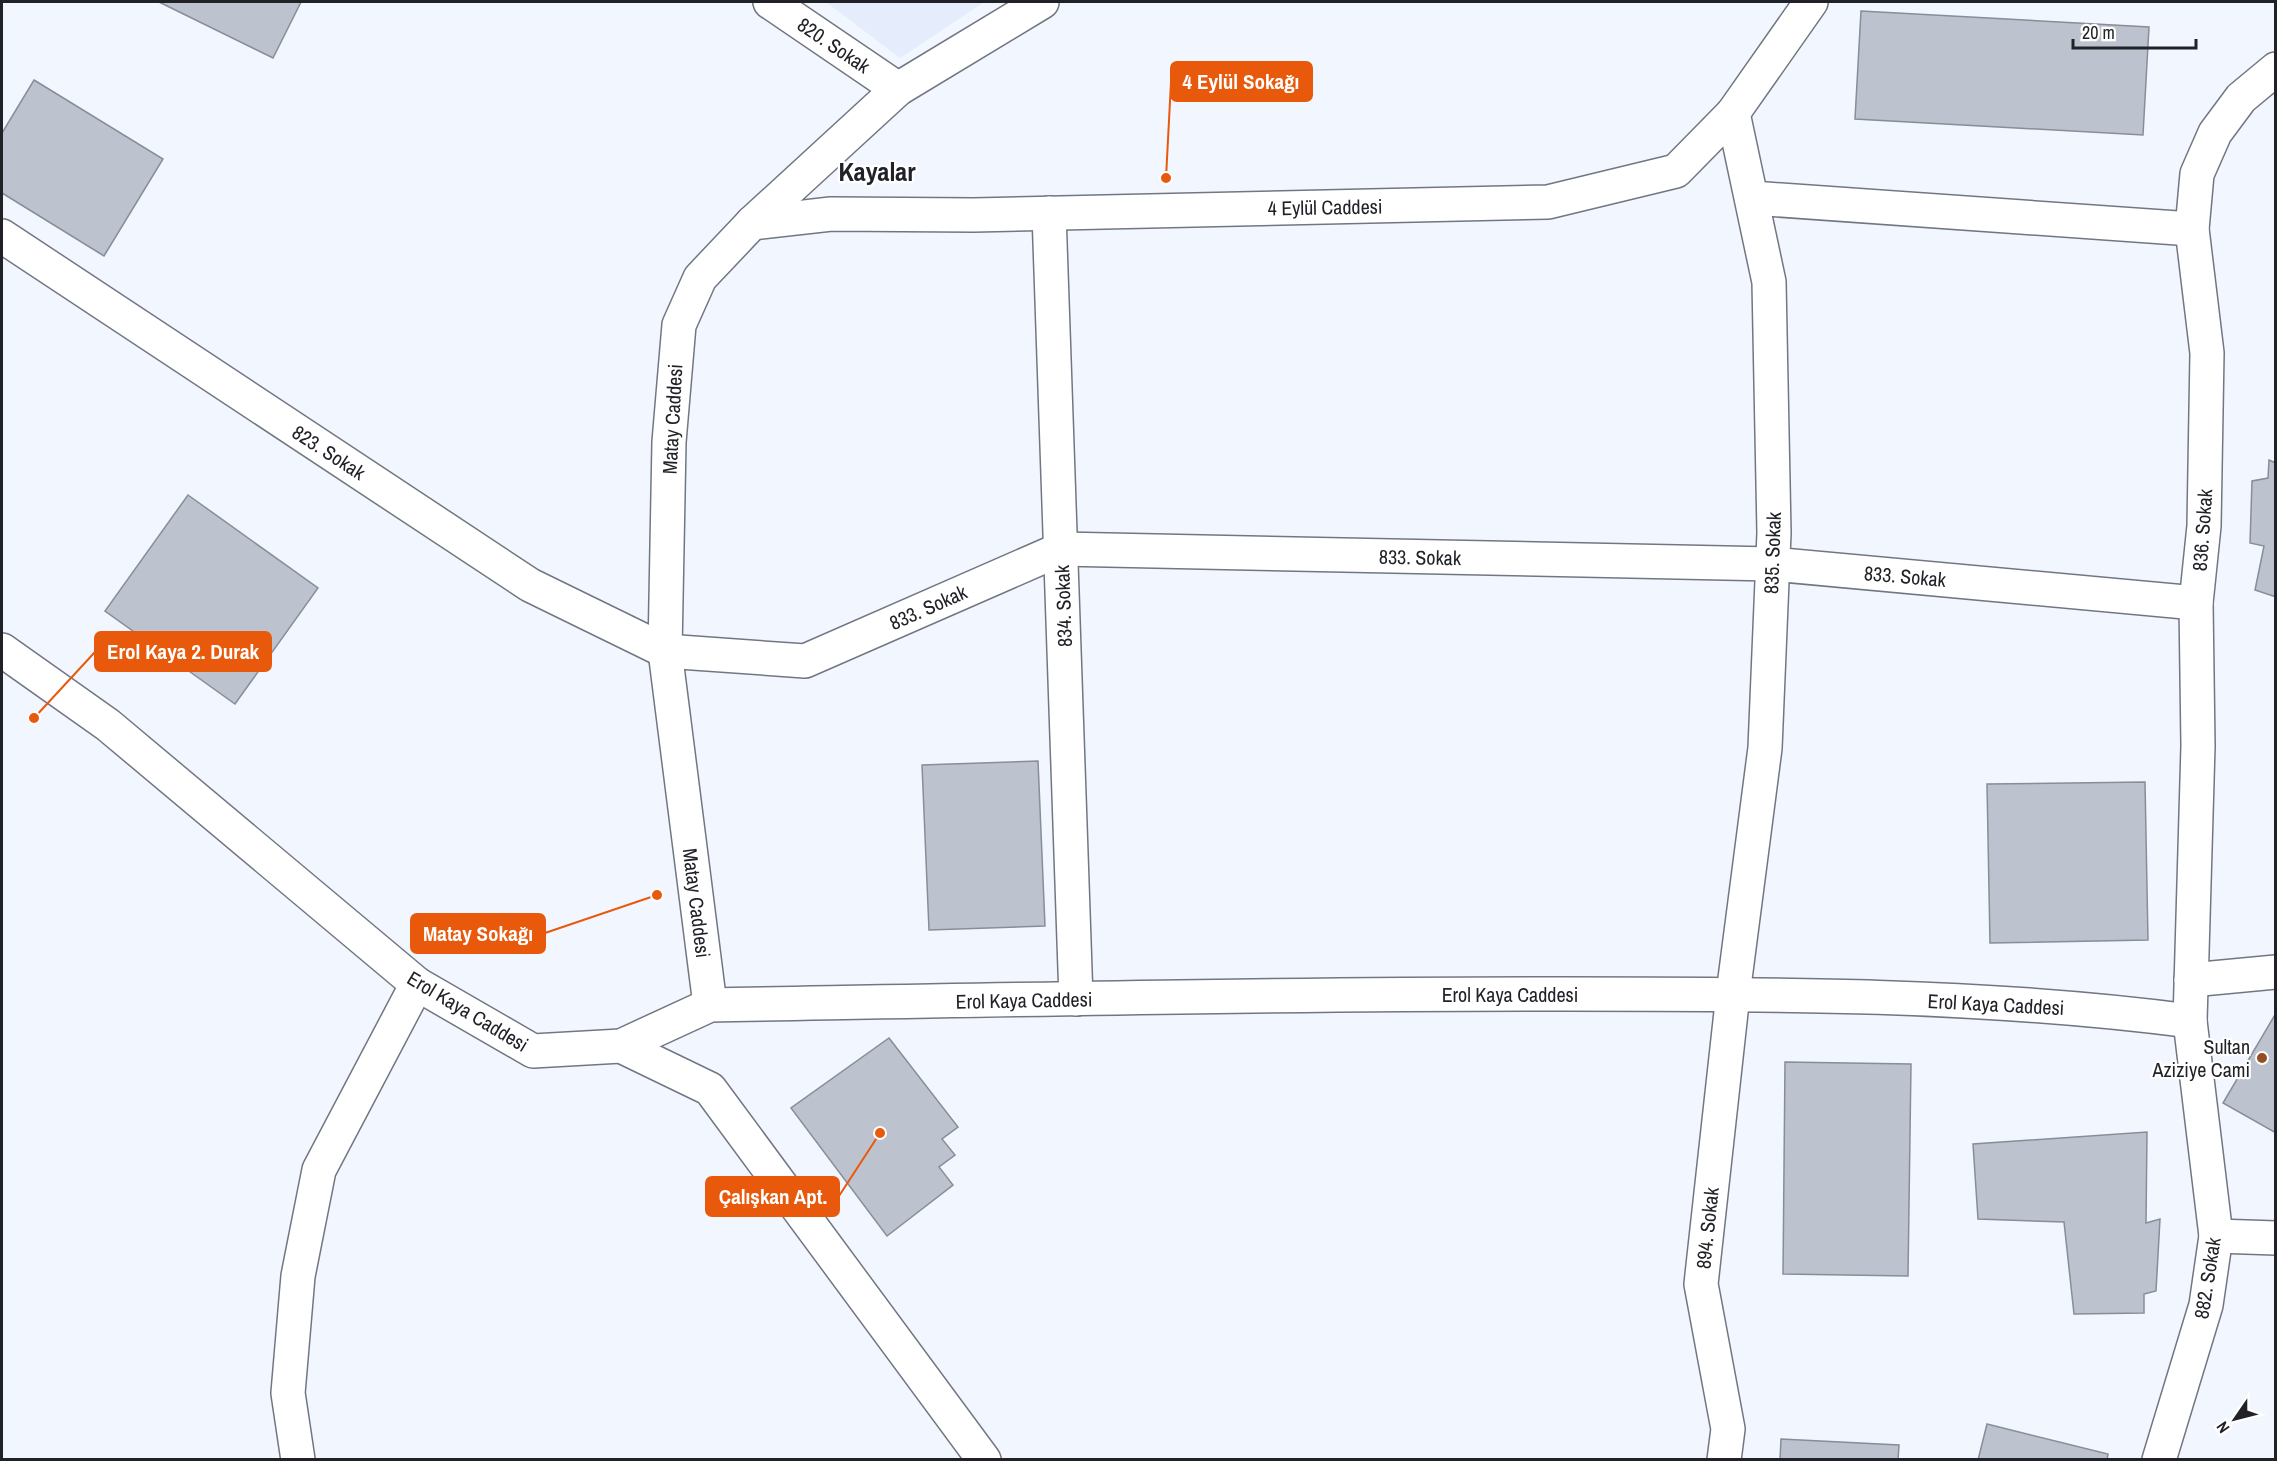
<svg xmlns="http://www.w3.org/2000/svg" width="2277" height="1461" font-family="'Archivo Narrow',sans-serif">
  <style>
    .built { fill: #e5edfd }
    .building { fill: #bcc2ce; stroke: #878d99; stroke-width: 1.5 }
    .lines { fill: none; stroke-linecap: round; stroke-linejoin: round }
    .minor-casing { stroke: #717782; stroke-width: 36 }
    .minor { stroke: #fff; stroke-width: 33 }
    .poi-dot { fill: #934e24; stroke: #fff; stroke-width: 2 }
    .labels { text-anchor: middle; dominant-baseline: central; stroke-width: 4.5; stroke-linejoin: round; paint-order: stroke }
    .street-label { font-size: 20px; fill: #202227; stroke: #fff }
    .poi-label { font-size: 20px; fill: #202227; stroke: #fff; text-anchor: end }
    .district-label { font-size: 26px; font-weight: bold; fill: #202227; stroke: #fff }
    .leader { fill: none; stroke: #e8590c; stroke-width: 2 }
    .callout-dot { fill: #e8590c; stroke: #fff; stroke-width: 2 }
    .callout { fill: #e8590c; stroke: #e8590c; stroke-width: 2 }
    .callout-label { font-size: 21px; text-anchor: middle; font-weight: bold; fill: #fff }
  </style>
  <rect width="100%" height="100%" fill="#f2f6fe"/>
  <!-- built -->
  <path class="built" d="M826,2H984L900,58Z"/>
  <!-- building -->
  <g class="building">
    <path d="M159,2H301L273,58Z"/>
    <path d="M1861,11L2149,27L2143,135L1855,119Z"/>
    <path d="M34,80L163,159L104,256L2,193V133Z"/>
    <path d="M2269,460L2276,463V597L2255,590L2264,546L2250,543L2252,481L2268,478Z"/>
    <path d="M188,495L318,588L235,704L105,611Z"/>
    <path d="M1038,761L1045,926L929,930L922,765Z"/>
    <path d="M2145,782L2148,940L1990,943L1987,784Z"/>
    <path d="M2276,1013V1133L2223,1103Z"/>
    <path d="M889,1038L958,1127L942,1139L955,1155L939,1167L953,1185L887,1236L791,1108Z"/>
    <path d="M1785,1062L1911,1064L1908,1276L1783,1274Z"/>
    <path d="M2147,1132L2146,1223L2160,1219L2156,1291L2144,1294V1313L2074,1314L2064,1222L1978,1219L1973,1144Z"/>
    <path d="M1987,1424L2108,1454L2107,1460H1978Z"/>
    <path d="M1781,1439L1899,1445L1898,1460H1780Z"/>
  </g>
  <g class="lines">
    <!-- minor casing -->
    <g class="minor-casing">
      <g id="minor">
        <path d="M770,2L898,89"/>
        <path d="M1752,198L2192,229"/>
        <path d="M1049,213L1076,999"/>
        <path d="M752,223L831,214L974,215L1548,202L1676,171L1733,113L1811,2"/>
        <path d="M2,236L530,585L665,651L805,661L1061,549L1772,564L2196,603"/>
        <path d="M2,650L108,725L417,984L533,1051L621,1046L710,1005C995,1000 1281,994 1566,994C1774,994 1984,994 2190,1021"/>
        <path d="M2191,980L2276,972"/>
        <path d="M710,1005L665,651L669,442L679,325L700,278L752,223L898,89L1042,2"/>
        <path d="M621,1046L710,1089L984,1460"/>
        <path d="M2216,1236L2276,1238"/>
        <path d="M298,1460L288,1393L298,1276L319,1170L417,984"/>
        <path d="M1724,1460L1728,1429L1701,1284L1733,994L1765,748L1774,533L1769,282L1733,113"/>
        <path d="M2159,1460L2206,1305L2216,1236L2190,1021L2198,746L2196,603L2204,526L2207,353L2192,229L2197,174L2215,133L2241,98L2276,69"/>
      </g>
    </g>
    <!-- minor -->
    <use href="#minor" class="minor"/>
  </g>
  <!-- markers -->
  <circle class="poi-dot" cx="2262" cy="1058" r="6"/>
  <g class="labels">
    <!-- street labels -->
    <g class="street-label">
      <text transform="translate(834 45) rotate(34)">820. Sokak</text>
      <text transform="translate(1325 207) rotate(-1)">4 Eylül Caddesi</text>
      <text transform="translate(672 419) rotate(-87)">Matay Caddesi</text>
      <text transform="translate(329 452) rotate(33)">823. Sokak</text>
      <text transform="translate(2202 530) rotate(-86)">836. Sokak</text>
      <text transform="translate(1772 553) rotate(-88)">835. Sokak</text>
      <text transform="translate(1420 557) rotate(1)">833. Sokak</text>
      <text transform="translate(1905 576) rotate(5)">833. Sokak</text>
      <text transform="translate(1063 606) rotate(-92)">834. Sokak</text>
      <text transform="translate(928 607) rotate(-24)">833. Sokak</text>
      <text transform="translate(697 903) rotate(83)">Matay Caddesi</text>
      <text x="1510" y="994">Erol Kaya Caddesi</text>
      <text transform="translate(1024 1000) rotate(-1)">Erol Kaya Caddesi</text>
      <text transform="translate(1996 1004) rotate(3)">Erol Kaya Caddesi</text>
      <text transform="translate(468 1011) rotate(31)">Erol Kaya Caddesi</text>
      <text transform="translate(1707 1228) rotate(-84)">894. Sokak</text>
      <text transform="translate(2207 1278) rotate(-81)">882. Sokak</text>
    </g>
    <!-- poi labels -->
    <g class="poi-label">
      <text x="2250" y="1046">Sultan<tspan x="2250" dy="23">Aziziye Cami</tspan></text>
    </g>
    <!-- district labels -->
    <g class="district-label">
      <text x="877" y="171">Kayalar</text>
    </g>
  </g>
  <!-- callouts -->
  <path class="leader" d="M1166 178L1171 82M34 718L95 652M657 895L545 933M880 1133L839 1196"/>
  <g class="callout-dot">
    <circle cx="1166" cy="178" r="6"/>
    <circle cx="34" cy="718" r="6"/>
    <circle cx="657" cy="895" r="6"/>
    <circle cx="880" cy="1133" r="6"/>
  </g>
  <g class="callout">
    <rect x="1171" y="62" width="141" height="39" rx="6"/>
    <rect x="95" y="632" width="176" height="39" rx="6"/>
    <rect x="411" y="914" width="134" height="39" rx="6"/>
    <rect x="706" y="1177" width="133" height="39" rx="6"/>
  </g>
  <g class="callout-label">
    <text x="1241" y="89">4 Eylül Sokağı</text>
    <text x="183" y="659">Erol Kaya 2. Durak</text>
    <text x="478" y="941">Matay Sokağı</text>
    <text x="773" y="1204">Çalışkan Apt.</text>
  </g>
  <!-- border -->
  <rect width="2277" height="1461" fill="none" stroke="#202227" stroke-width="6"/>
  <!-- north arrow -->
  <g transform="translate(2235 1419) rotate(235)" stroke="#ffffff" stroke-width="4.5" paint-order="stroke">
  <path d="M0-4.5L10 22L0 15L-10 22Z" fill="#202227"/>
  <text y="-9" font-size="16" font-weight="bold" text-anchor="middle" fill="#202227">N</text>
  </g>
  <!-- scale -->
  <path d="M2073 39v9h123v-9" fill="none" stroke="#202227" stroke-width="3"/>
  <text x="2082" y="39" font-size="18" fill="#202227" stroke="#ffffff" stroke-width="4.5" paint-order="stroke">20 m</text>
</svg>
